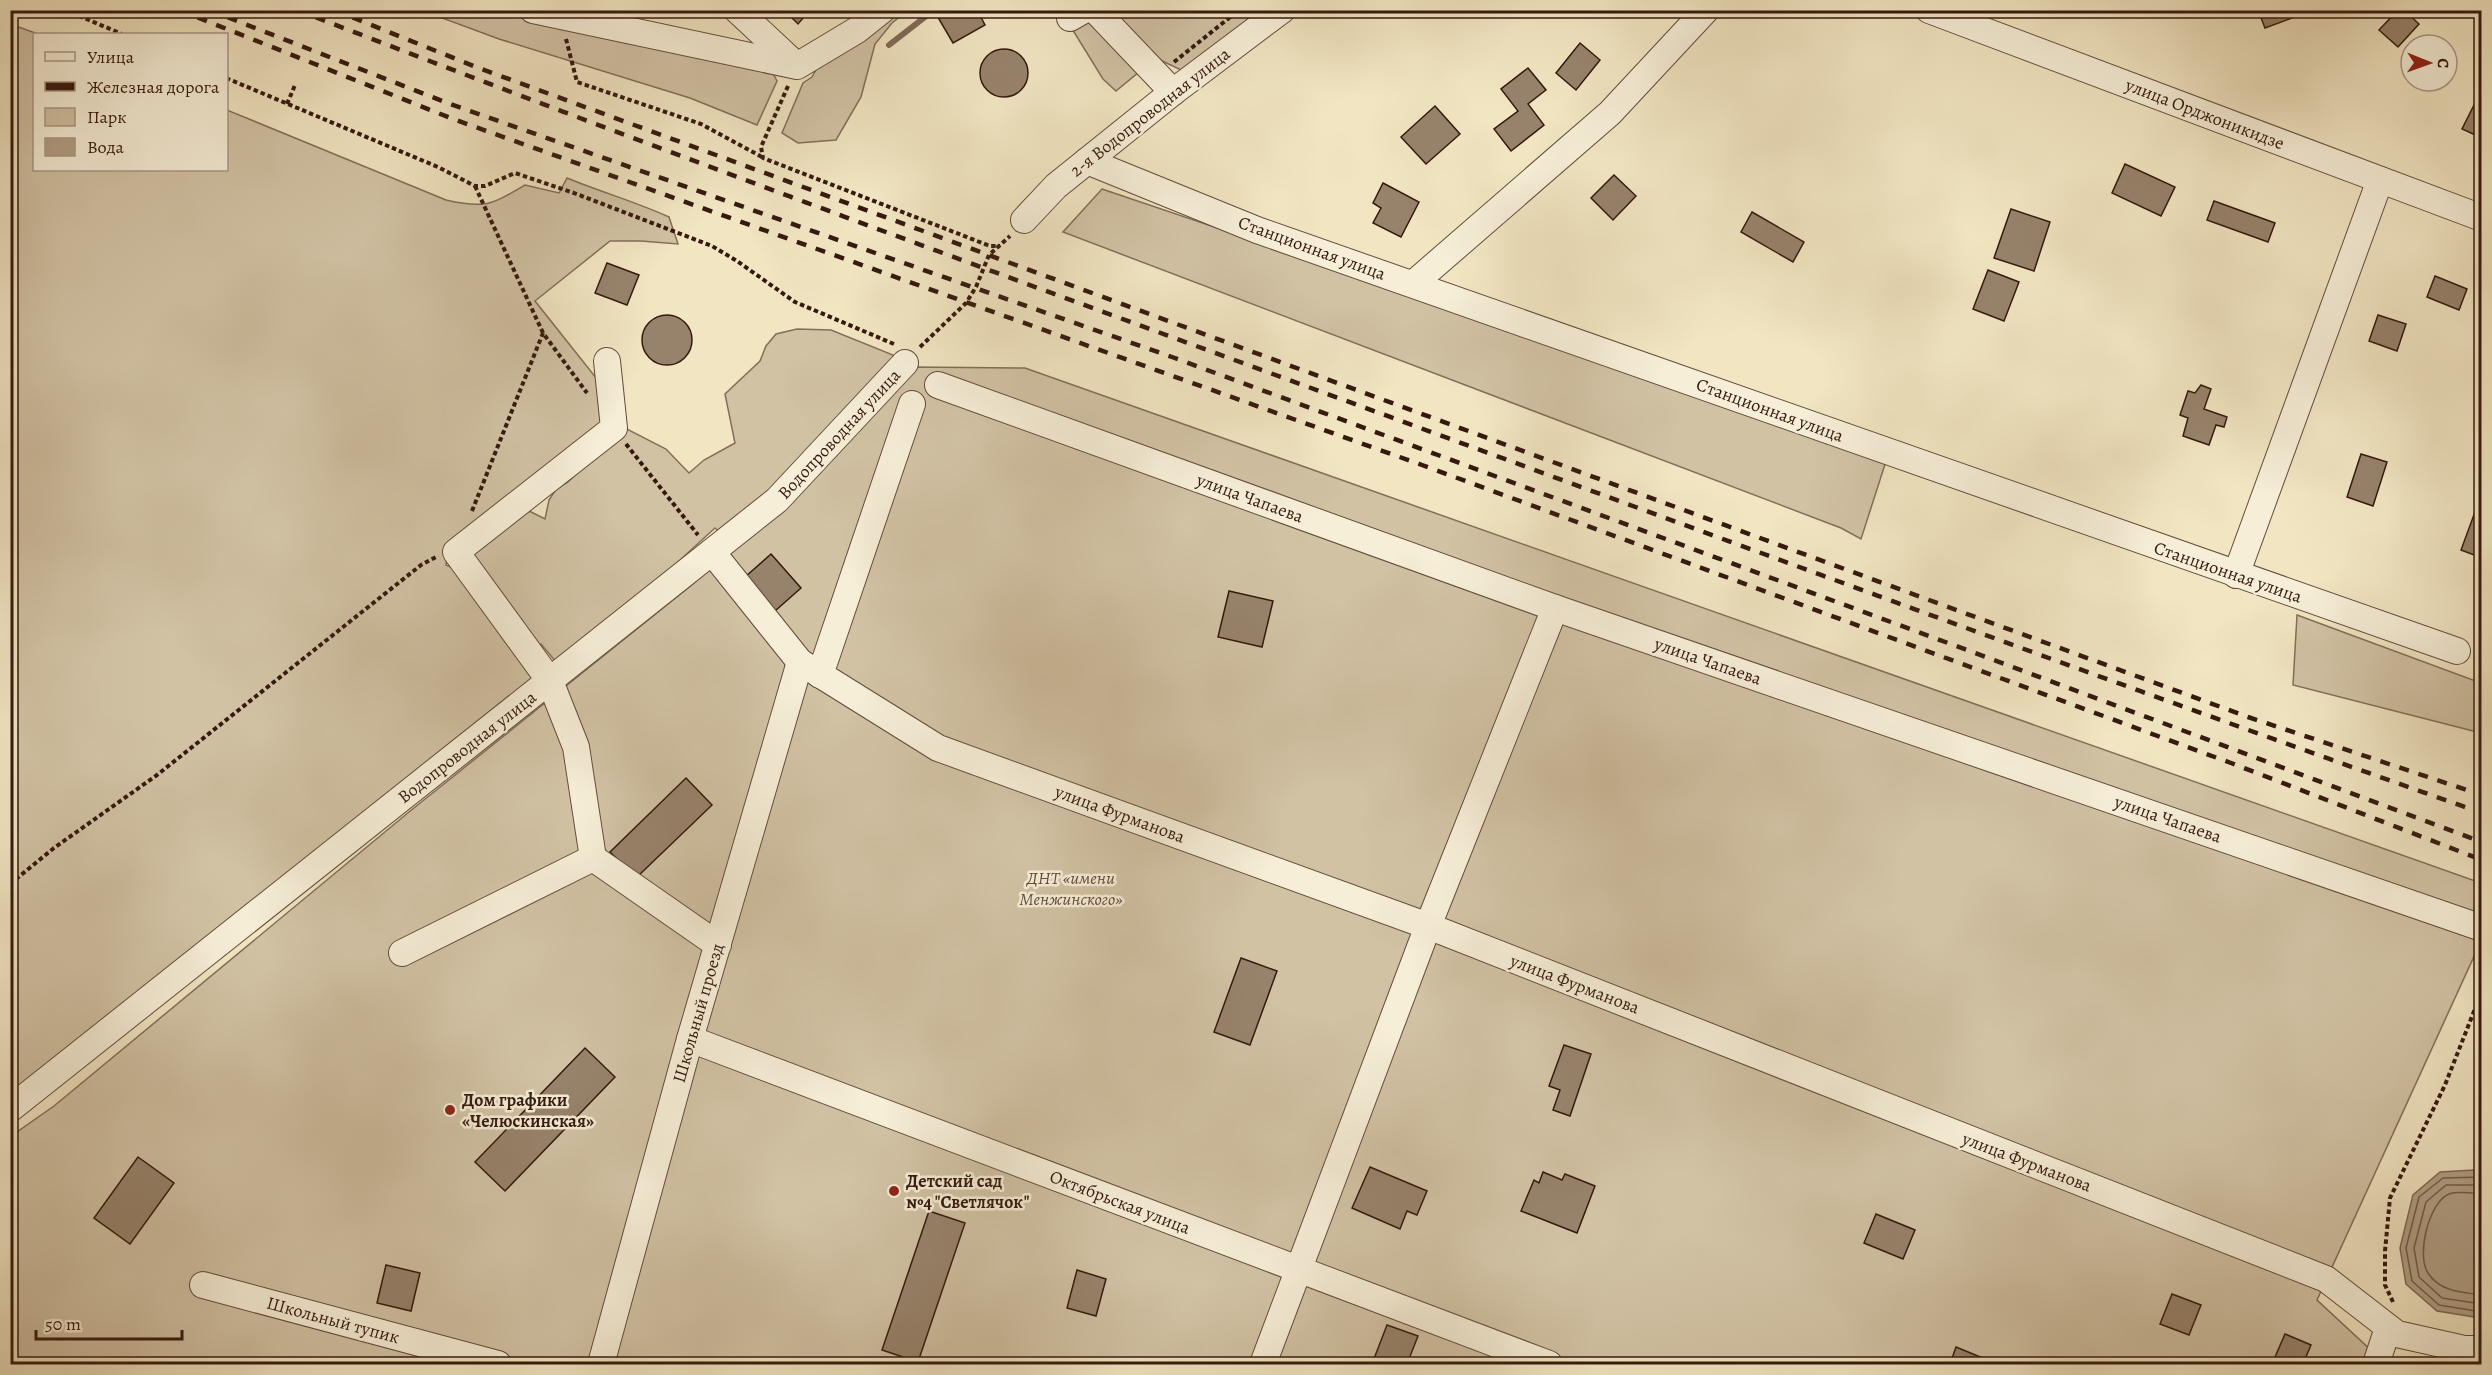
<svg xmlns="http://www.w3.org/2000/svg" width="2492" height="1375" font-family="Alegreya,serif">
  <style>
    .green { fill: #d1c2a4; stroke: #836e5a; stroke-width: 1.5 }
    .water { fill: #b1a085; stroke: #7f6a56; stroke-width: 1.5 }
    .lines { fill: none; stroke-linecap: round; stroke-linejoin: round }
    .shore { stroke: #735c4a; stroke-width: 1.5 }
    .stream { stroke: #7f6a56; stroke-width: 6 }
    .building { fill: #97836c; stroke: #35190f; stroke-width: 1.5 }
    .minor-casing { stroke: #644c3c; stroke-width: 28 }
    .path { stroke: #35190f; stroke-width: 4; stroke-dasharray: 4.5 3; stroke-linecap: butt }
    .minor { stroke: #f6eed7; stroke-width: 26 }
    .rail { stroke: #35190f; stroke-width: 4.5; stroke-dasharray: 10 10; stroke-linecap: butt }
    .poi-dot { fill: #8f2418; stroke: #f6eed7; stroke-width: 2 }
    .labels { text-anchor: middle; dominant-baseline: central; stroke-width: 5; stroke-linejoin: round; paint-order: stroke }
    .street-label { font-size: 18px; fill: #35190f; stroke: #f6eed7 }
    .park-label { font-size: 18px; font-style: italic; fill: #644c3c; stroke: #f6eed7 }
    .poi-label { font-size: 18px; font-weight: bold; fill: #35190f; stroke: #f6eed7; text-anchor: start }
  </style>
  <rect width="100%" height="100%" fill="#f1e5c2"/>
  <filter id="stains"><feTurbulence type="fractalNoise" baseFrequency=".00333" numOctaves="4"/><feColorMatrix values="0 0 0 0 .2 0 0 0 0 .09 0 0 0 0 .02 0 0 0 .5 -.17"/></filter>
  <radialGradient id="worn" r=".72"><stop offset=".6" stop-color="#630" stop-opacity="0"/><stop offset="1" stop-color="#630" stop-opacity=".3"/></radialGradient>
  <!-- green -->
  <g class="green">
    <path d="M437,11H495L551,25L770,68L777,81L757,125L690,98L499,39L442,18Z"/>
    <path d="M894,11H907L892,23L875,44L861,97L836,140L798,143L782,133L803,83L812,77L818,66Z"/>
    <path d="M1061,11H1264L1183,71L1156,58L1116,91L1103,79Z"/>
    <path d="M10,24L38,34H34V170H226L227,110L446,200C485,209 491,205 525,185L559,193L567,178C601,192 636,202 669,217L678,244L641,241H610L535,301L624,413L448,550L446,565L455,569L529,511L545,519L549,500L556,489L568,482L613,438L627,429L666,449L689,473L704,460L735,443L725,394L760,361L766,346L776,334L797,329L831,330L893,355L896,362L724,536L715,528L631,605L556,662L541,644L522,659L534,678L10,1093Z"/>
    <path d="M1102,189L1888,455L1861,539L1841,528L1063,232Z"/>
    <path d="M913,367L1025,368L2481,883V941L2317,1300L2374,1353L2370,1364H11L10,1137L54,1106L409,812L693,584L728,554Z"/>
    <path d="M2297,615L2481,683V733L2293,685Z"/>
  </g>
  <!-- water -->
  <path class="water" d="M2474,1170L2481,1171V1318L2437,1311L2406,1284L2400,1248L2413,1195L2440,1172Z"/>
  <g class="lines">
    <!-- shore -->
    <g class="shore">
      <path d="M2482,1177L2443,1178L2419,1197L2406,1248L2412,1281L2439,1305L2482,1312"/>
      <path d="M2482,1185H2446L2426,1202L2414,1248L2419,1277L2442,1298L2482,1304"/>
      <path d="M2482,1194C2472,1193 2458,1191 2449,1194C2429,1202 2416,1255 2428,1273C2440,1292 2462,1292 2482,1295"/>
    </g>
    <!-- stream -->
    <path class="stream" d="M889,45L934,10"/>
  </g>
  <!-- building -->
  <g class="building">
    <path d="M784,10H810L798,24Z"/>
    <path d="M942,10H977L985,25L953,43L936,14Z"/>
    <path d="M2258,10H2298L2300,15L2265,28Z"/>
    <path d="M2398,10H2404L2419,24L2398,47L2379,30Z"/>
    <path d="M1580,43L1600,60L1576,90L1556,73Z"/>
    <circle cx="1004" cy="73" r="24"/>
    <path d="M1528,68L1546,90L1528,104L1544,125L1511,151L1494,129L1518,111L1501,89Z"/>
    <path d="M2479,95L2482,97V138L2462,129Z"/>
    <path d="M1435,106L1460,134L1426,164L1401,137Z"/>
    <path d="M2125,164L2175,187L2161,216L2112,193Z"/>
    <path d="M1614,175L1636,196L1613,220L1591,198Z"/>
    <path d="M1383,183L1419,202L1401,237L1373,223L1381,208L1373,203Z"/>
    <path d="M2214,201L2275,223L2268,242L2207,220Z"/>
    <path d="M2011,209L2050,222L2034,271L1994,258Z"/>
    <path d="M1752,212L1804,242L1793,262L1741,232Z"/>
    <path d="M607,263L639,275L627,305L595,293Z"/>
    <path d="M1988,270L2019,282L2004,321L1973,309Z"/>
    <path d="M2435,276L2467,289L2459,310L2427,297Z"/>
    <path d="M2378,315L2406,324L2397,351L2369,341Z"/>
    <circle cx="667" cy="340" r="25"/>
    <path d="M2201,385L2211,389L2204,409L2227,417L2224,427L2216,425L2209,445L2183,436L2188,418L2180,415L2188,391L2195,393Z"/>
    <path d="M2361,454L2387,462L2373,506L2347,497Z"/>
    <path d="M2482,493V558L2461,550Z"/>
    <path d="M771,554L801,588L775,611L745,577Z"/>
    <path d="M1229,591L1273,601L1262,647L1218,637Z"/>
    <path d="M686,778L712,805L636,878L610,852Z"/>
    <path d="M1241,958L1277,971L1250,1045L1214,1032Z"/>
    <path d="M1564,1045L1591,1054L1570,1116L1553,1110L1560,1090L1549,1086Z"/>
    <path d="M585,1048L615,1077L505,1191L475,1162Z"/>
    <path d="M138,1157L174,1183L130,1244L94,1218Z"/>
    <path d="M1370,1167L1427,1191L1417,1215L1407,1211L1400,1229L1352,1208Z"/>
    <path d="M1543,1172L1562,1180L1565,1174L1595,1186L1577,1233L1521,1211L1534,1180L1539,1183Z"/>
    <path d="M929,1211L965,1223L918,1362L882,1350Z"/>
    <path d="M1876,1214L1915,1230L1903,1259L1864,1243Z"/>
    <path d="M386,1265L420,1273L411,1311L377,1303Z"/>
    <path d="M1077,1270L1106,1279L1096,1316L1067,1308Z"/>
    <path d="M2172,1294L2201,1305L2189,1335L2160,1324Z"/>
    <path d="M1387,1325L1418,1336L1407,1364H1372Z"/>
    <path d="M2285,1334L2311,1345L2303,1364H2272Z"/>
    <path d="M1956,1347L1985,1359L1983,1364H1950Z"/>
  </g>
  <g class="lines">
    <!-- minor casing -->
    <g class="minor-casing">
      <g id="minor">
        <path d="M533,10L797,66L857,30L882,10"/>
        <path d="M737,10L796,65"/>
        <path d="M1095,10L1173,92"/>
        <path d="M1929,10L2482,218"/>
        <path d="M1070,18L1084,10"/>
        <path d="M1087,161L1257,230L2457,651"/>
        <path d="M1024,220L1056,186L1173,92L1282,10"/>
        <path d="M1413,284L1610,113L1706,10"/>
        <path d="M938,385L1555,608L2482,928"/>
        <path d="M712,552L800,662L938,748L1428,926L2326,1279L2397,1334L2464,1349H2482"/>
        <path d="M2236,575L2380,180"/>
        <path d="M820,675L912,404"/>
        <path d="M593,858L576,747L550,681L456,552L614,428L607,361"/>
        <path d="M402,953L593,858L718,945"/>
        <path d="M690,1039L1549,1364"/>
        <path d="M10,1109L777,500L905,363"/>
        <path d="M203,1285L498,1364"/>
        <path d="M601,1364L690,1039L800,662"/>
        <path d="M1263,1364L1428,926L1555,608"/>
        <path d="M2376,1364L2388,1328"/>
      </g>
    </g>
    <!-- path -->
    <g class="path">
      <path d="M65,10L122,34"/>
      <path d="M566,39L577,82L701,124L762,157"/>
      <path d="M1174,62L1239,10"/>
      <path d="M226,78L438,167L475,186H485L515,173L574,193L712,246L737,261L795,302L894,344"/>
      <path d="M788,86L761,147L763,158L990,246H1000"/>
      <path d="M287,104L295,85"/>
      <path d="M475,186L543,333L587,393"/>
      <path d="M920,347L966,303L976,287L989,255L1010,236"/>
      <path d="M626,444L698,535"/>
      <path d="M472,511L543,333"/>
      <path d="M10,884L54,848L157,775L421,565L436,557"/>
      <path d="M2393,1302L2385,1285V1251L2390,1198L2445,1085L2482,991"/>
    </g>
    <!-- minor -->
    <use href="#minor" class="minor"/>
    <!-- rail -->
    <g class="rail">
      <path d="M179,10L453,119L1422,465L2231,763L2482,860"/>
      <path d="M209,10L450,104L1172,357L1967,650L2482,842"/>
      <path d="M297,10C661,151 1027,284 1393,418C1756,551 2118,685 2482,813"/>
      <path d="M334,10L476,67L2109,666L2248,717L2482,795"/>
    </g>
  </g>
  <!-- markers -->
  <g class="poi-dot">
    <circle cx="450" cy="1110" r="6"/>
    <circle cx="894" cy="1191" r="6"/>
  </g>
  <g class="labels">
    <!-- street labels -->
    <g class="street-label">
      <text transform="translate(1150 112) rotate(-38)">2-я Водопроводная улица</text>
      <text transform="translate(2205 114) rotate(21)">улица Орджоникидзе</text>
      <text transform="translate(1312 248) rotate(20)">Станционная улица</text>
      <text transform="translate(1770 410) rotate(20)">Станционная улица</text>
      <text transform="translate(839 434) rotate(-47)">Водопроводная улица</text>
      <text transform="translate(1250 498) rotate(20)">улица Чапаева</text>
      <text transform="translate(2228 572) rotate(19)">Станционная улица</text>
      <text transform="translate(1708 661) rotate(19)">улица Чапаева</text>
      <text transform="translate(467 747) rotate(-38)">Водопроводная улица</text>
      <text transform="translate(1120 814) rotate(20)">улица Фурманова</text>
      <text transform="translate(2168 819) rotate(19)">улица Чапаева</text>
      <text transform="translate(1575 984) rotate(21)">улица Фурманова</text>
      <text transform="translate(698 1013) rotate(-74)">Школьный проезд</text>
      <text transform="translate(2027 1162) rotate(21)">улица Фурманова</text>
      <text transform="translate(1120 1202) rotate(21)">Октябрьская улица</text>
      <text transform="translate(333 1320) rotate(15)">Школьный тупик</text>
    </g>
    <!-- park labels -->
    <g class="park-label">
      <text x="1071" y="878">ДНТ «имени<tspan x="1071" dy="21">Менжинского»</tspan></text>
    </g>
    <!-- poi labels -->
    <g class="poi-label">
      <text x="462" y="1100">Дом графики<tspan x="462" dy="21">«Челюскинская»</tspan></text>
      <text x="906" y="1181">Детский сад<tspan x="906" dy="21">№4 "Светлячок"</tspan></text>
    </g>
  </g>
  <!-- margin -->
  <rect width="2492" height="1375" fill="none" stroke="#f1e5c2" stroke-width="36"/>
  <rect x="12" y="12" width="2468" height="1351" fill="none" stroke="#35190f" stroke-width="3"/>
  <rect x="18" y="18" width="2456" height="1339" fill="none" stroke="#35190f" stroke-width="1.5"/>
  <!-- legend -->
  <rect x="33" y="33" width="195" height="138" fill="#f6eed7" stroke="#a99987" stroke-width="1.5"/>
  <rect x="45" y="52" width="30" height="9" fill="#f6eed7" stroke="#a99987" stroke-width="1.5"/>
  <text x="87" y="63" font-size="18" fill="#35190f">Улица</text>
  <rect x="45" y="82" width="30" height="9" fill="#35190f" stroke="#a99987" stroke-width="1.5"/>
  <text x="87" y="93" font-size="18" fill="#35190f">Железная дорога</text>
  <rect x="45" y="108" width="30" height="18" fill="#d1c2a4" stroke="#a99987" stroke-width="1.5"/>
  <text x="87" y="123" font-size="18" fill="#35190f">Парк</text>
  <rect x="45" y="138" width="30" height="18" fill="#b1a085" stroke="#a99987" stroke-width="1.5"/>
  <text x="87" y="153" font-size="18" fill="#35190f">Вода</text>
  <!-- north arrow -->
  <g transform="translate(2429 63) rotate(91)"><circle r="28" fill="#f6eed7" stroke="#a99987" stroke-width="1.5"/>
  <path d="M0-4.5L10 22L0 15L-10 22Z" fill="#8f2418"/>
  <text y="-9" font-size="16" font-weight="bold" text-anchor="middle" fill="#35190f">С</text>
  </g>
  <!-- scale -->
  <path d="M36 1330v9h146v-9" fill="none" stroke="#35190f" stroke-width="3"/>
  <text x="45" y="1330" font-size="18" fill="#35190f" stroke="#f6eed7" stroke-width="4.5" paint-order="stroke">50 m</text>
  <rect width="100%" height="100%" filter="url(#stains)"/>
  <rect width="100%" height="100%" fill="url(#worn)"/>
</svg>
